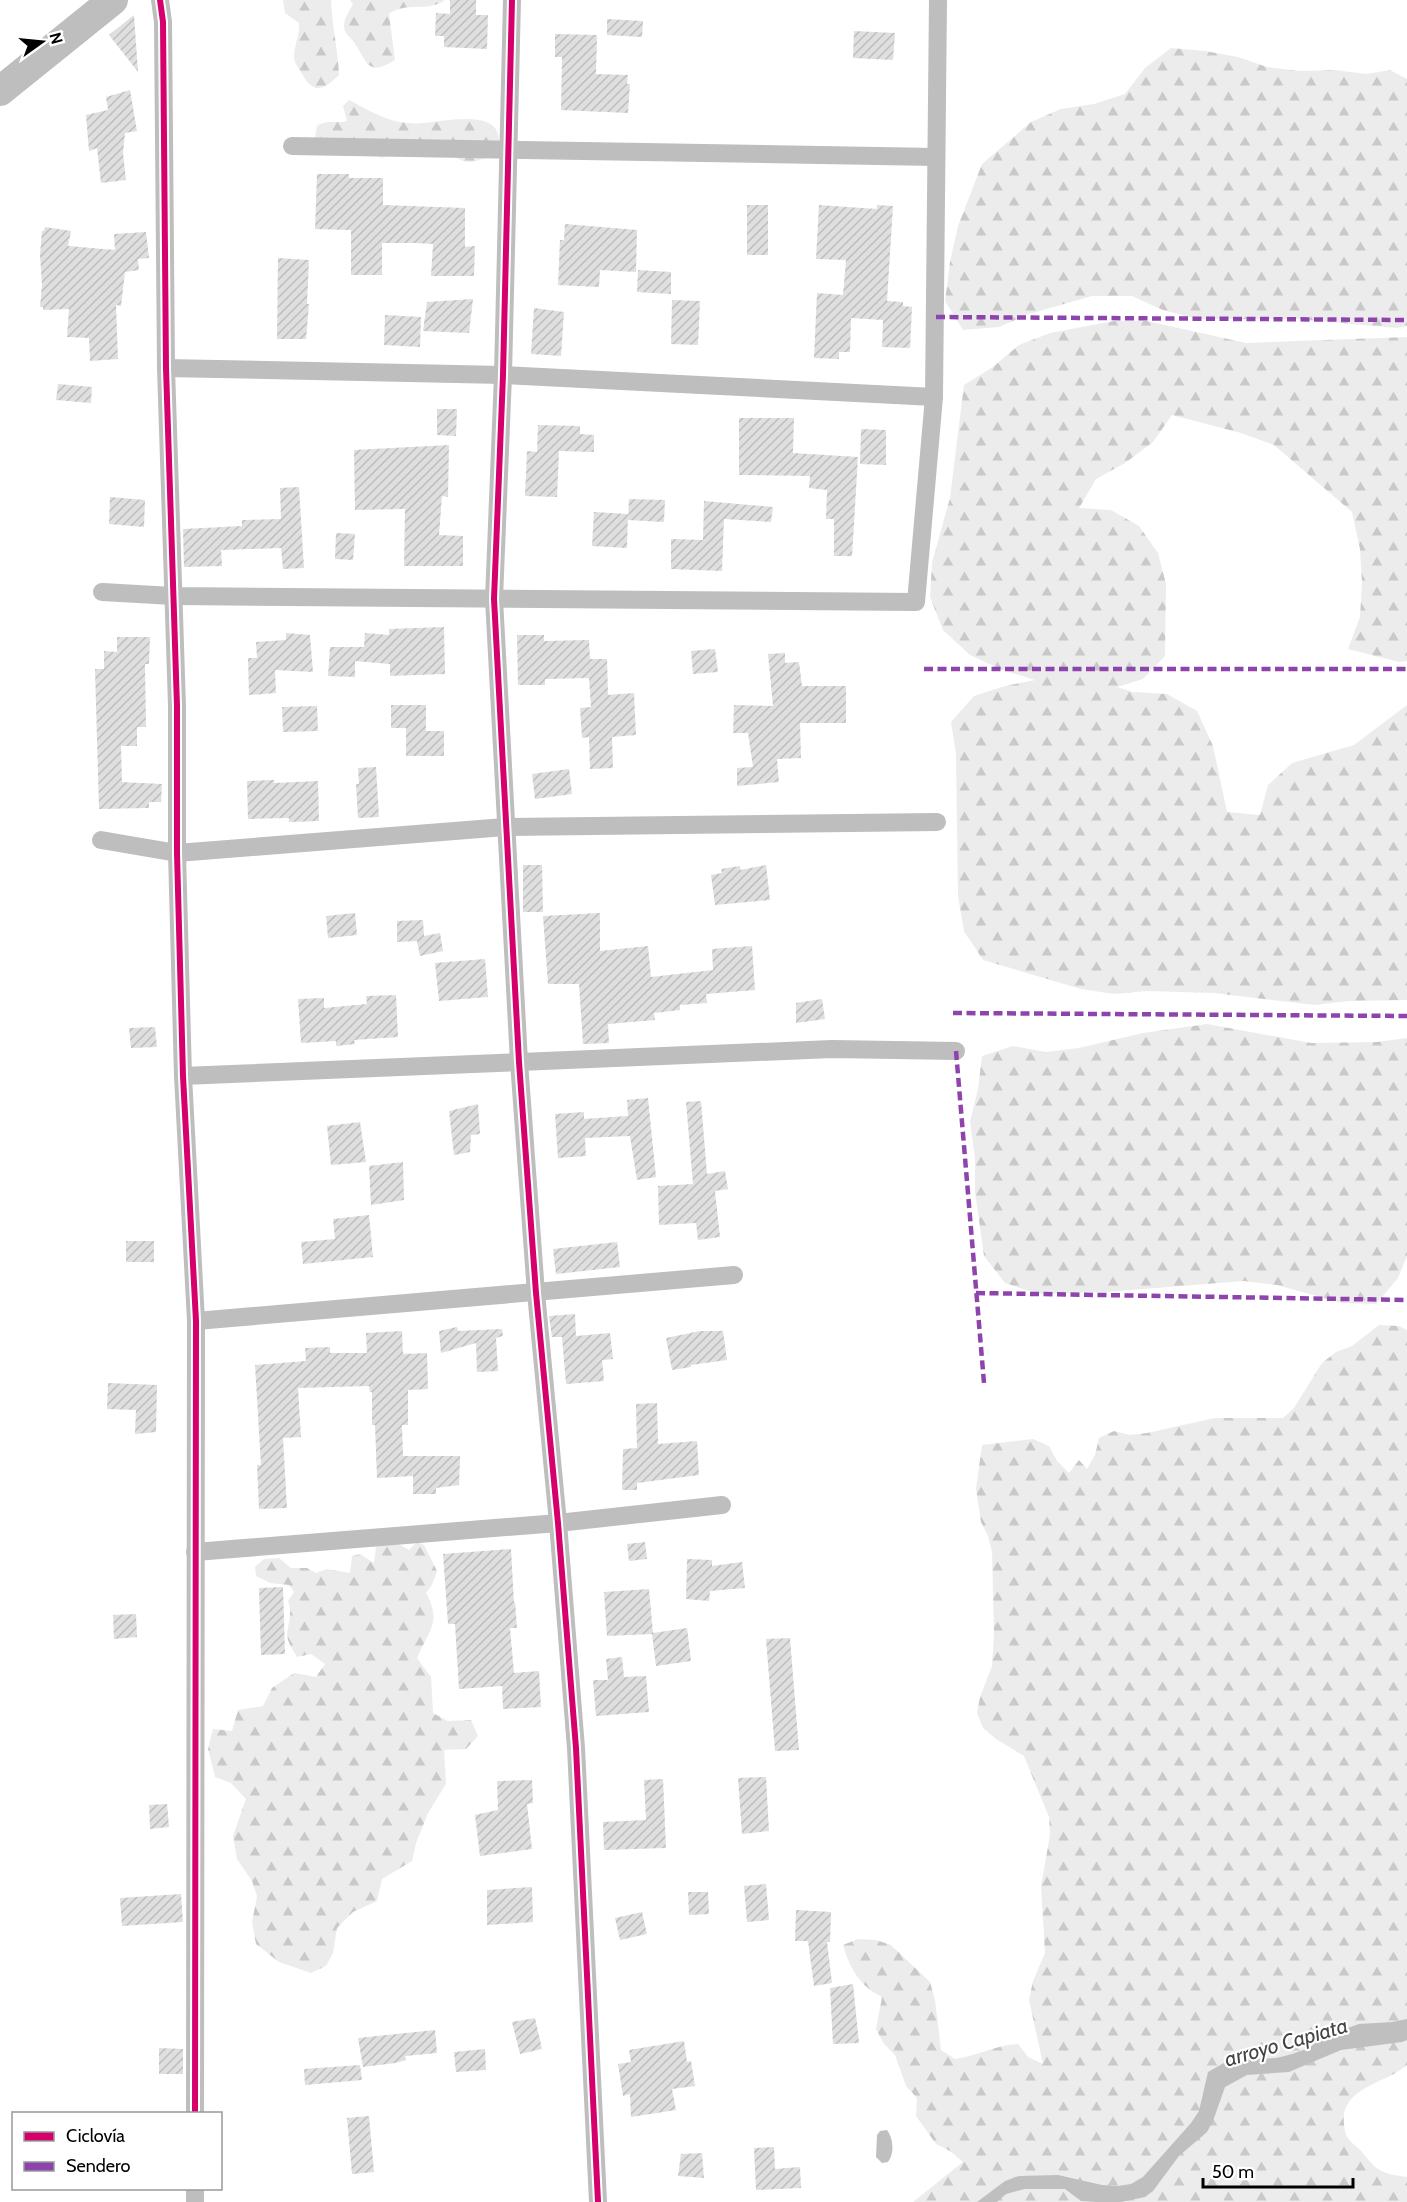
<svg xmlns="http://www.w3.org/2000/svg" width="1407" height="2202" font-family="Cabin,sans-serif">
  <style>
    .forest { fill: url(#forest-firs) }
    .water { fill: #bfbfbf }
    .building { fill: url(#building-hatch) }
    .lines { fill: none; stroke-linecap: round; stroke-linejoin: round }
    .street { stroke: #bebebe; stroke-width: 18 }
    .primary { stroke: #bebebe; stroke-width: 30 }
    .quiet { stroke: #8e44ad; stroke-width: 4.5; stroke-dasharray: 9 4.5; stroke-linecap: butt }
    .cycleway-casing { stroke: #fff; stroke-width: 10 }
    .cycleway { stroke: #d6006c; stroke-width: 6 }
    .labels { text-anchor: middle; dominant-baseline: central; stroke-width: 4.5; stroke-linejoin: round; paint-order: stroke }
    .water-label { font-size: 21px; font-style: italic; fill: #444; stroke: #fff }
  </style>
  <defs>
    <pattern id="forest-firs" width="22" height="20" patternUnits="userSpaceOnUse" patternTransform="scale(1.5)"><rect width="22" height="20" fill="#ececec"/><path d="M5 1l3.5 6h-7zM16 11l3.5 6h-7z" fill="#c9c9c9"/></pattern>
    <pattern id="building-hatch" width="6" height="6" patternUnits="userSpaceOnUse" patternTransform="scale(1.5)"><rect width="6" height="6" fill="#dfdfdf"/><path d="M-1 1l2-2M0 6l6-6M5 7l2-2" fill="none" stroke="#bebebe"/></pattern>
  </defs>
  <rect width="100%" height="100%" fill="#fff"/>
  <!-- forest -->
  <g class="forest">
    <path d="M283,0H331C332,26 338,49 339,75C324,89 315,96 302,74C299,68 294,63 294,57C294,45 300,36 299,23L285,13Z"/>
    <path d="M350,0H445C427,13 406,1 389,14L395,60C366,78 368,61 353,41C349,36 344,33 344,26C344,18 350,10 353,4Z"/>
    <path d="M1171,48L1205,51L1238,57L1267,67L1299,71L1335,70L1366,74L1390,70L1407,79V326L1396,328L1297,319H1197L1163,310L1132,296H1092L1029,314L999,327L963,330L945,301L950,262L958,226L982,164L1031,122L1061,109L1094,104L1125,94L1145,68Z"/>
    <path d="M349,100C365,108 382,119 400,122C408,123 416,124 424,123C451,120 515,106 495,156L471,162L463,161L446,153L413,148L381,158L373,154L314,143L317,126C327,119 336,124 347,121L343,106Z"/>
    <path d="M1114,321H1147L1246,343L1407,337V661L1399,662L1348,649L1360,617L1362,583L1360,549L1352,512L1274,445L1241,433L1172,415L1153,442L1125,463L1096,479L1079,508L1111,510L1139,526L1158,553L1166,584L1165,656L1143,679L1117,687L1133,692L1167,694L1197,711L1213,746L1227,812L1260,815L1268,785L1292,763L1354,745L1407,705V1000L1348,1001L1315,1005L1214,993L1147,991L1114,994L1081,989L983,960L964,931L958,896L956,754L951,722L974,696L1005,686L1035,680L1000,669L970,655L943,630L930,597L932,563L950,498L964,385L993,367L1019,345L1050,333Z"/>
    <path d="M1207,1024L1311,1043L1377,1042L1407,1038V1256L1398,1278L1376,1304L1342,1303L1277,1285L1244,1281L1106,1292L1038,1294L1005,1283L984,1256L975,1192V1158L970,1122L978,1089L982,1056L1013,1046L1046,1052L1079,1048L1143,1033Z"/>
    <path d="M1379,1325L1399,1326L1407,1330V2065C1386,2084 1340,2087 1344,2124C1345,2136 1348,2140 1357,2147C1363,2152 1367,2159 1373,2165C1382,2174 1394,2175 1407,2177V2202H913L963,2162L950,2151L936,2144L916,2116L917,2098L906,2086L895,2055L884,2044L876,2029L882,1997C860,1986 850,1969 843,1945L858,1939L876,1940L891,1945L930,1982L935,2000L941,2050L955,2059C977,2056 996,2045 1018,2044L1028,2057L1043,2064L1029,2000L1033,1981L1045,1953L1041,1886L1050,1835L1049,1817L1024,1756L996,1739L983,1728L977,1713L980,1697L992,1666L994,1634L992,1552L988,1536L981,1522L976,1489L982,1445L1033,1439L1049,1446L1057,1461L1069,1473L1079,1460L1087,1469L1095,1455L1099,1438L1114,1431L1130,1435L1147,1433L1215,1418H1283L1294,1408L1322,1363L1336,1352L1352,1346Z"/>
    <path d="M387,1537L409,1550L417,1542L424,1545L437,1571L432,1585L426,1593C442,1622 429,1630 417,1658L431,1677L433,1713L448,1721L471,1720L478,1736L466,1749L444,1750L446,1784L428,1813L416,1843L412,1861L382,1879L377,1901L353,1912L337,1928L333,1953L326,1966L311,1973L279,1962L256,1944L252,1922L257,1896L252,1881L237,1859L233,1836L246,1799L231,1783L215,1777L208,1749L213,1729L232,1731L238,1710L263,1706L272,1688L294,1673L316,1677L325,1664L311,1654L297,1657C293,1650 287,1642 287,1634C288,1623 293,1613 288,1601L294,1592L289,1585L270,1583L256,1576L255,1567L264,1559L279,1558L291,1568H307L316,1573L327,1569L350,1573L352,1556L360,1554L374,1563L376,1547Z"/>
  </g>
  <!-- water -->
  <g class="water">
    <path d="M1407,2019V2040L1402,2042L1341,2050L1289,2072L1247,2075L1225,2087L1213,2121L1207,2132L1179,2156L1153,2191L1145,2197L1121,2202H1097L1081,2201L1065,2189H1025L1006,2194L997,2202H977L1005,2181L1019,2176L1058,2175L1102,2185L1118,2186L1131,2184L1143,2177L1191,2123L1199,2111L1208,2072L1229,2060L1277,2058L1292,2054L1309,2048L1322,2037L1359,2024L1392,2022Z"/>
    <path d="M887,2130C893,2138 895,2153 888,2162L882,2163L876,2157L877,2135L880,2131Z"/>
  </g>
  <!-- building -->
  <g class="building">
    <path d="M450,0H476V15H488L487,49L444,47V36H435L436,13L450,14Z"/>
    <path d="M134,15L138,72L109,35Z"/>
    <path d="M607,19L643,21L642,37L607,35Z"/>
    <path d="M854,31L895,33L893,60L853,58Z"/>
    <path d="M555,34L597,35L596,74L628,75L627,84H630L628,113L561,110L562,57H555Z"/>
    <path d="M130,90L137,131L125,133L123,153L126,180L101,183L97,148L89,151L86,115L108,110L106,97Z"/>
    <path d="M317,174H349V178H383V205L465,208V247L475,246L474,276H431L433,244L416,243H382V275H351V230L315,229Z"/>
    <rect x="747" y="205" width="21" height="50"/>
    <path d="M819,205L877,209V205L893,206L887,301L903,302V306L912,307L910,348L882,347L883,320L851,318L850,352H839V359L814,358L817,293L843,295L846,260L816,259Z"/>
    <path d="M565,224L637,230L636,272L600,270L599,287L558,285L560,240H564Z"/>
    <path d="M45,227L71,231L68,246L115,250L114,234L146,232L149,258L138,259L139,270L125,272L121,306L116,305L118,359L90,361L89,338L67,337L69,309L43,310V307H40L42,285L40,255L42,231H44Z"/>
    <path d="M278,258L309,260L307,304H309L306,339H277Z"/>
    <path d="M638,270L671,272V294L637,292Z"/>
    <path d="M473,299L469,333L423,331L427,302Z"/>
    <path d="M672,300L700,301L698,345L671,344Z"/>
    <path d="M534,308L564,312L561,356L531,354Z"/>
    <path d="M385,315L421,317L420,347L384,345Z"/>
    <path d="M58,384L92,387L91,403L56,400Z"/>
    <path d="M437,409H457L456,436L437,435Z"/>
    <path d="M739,418H794L793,453L858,457L852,556H834V519H826L827,490L809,488L810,476L739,475Z"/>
    <path d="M538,425L580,426V434L594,435V452L559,451L557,497L525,496L527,451L537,452Z"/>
    <path d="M861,429L886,430V465L860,464Z"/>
    <path d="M449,445L448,497L442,496L439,535L463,536V566H404L405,509L355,510L354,450Z"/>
    <path d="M299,487L304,568L283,569L281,548L221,550L222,566L184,567L183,529L242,526V520L281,519L280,488Z"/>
    <path d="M110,497L145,500L144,527L109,524Z"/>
    <path d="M629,499L665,500L664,522L628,520Z"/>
    <path d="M704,501L773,507L771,522L724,519L722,571L671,569V539L703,540Z"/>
    <path d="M594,512L628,514L627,548L592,546Z"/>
    <path d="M336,533L355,534L353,560L335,559Z"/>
    <path d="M444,627L445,674L390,676V664L355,661V677L328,676L330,647H364L365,633L389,635V629Z"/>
    <path d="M286,633L310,635L313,672L275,670L276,693L249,695L248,658H257L256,642L286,640Z"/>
    <path d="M517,635H544V641L589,640L590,659H607L608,695L634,693L636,735L612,737L613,768L590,769L589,737L582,738L580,708L591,707L589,678L545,679V685H518Z"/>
    <path d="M117,637H150L149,664H145L146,727H137V746H121L122,782L162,784L161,802H149V808L99,809L95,669H104V651L117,652Z"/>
    <path d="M715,649L718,672L693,674L691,651Z"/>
    <path d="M785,653V663L799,662L802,686H846V723H800L801,758L777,759L779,782L737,786V768L753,767L748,733H733L734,705L773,706L768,654Z"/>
    <path d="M391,705H426V731H444V756H406V728H391Z"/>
    <path d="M317,706L318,731L283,732L282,707Z"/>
    <path d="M376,767L379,817L358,818L356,784H359L358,768Z"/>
    <path d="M569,769L572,794L535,799L532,774Z"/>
    <path d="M274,780V783L318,781L319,821L289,822V818L248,819L247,781Z"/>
    <path d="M523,865H542L543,912H523Z"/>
    <path d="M766,865L770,900L715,905L711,875L722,873L721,869L740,866V870Z"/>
    <path d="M355,913L357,935L328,938L326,916Z"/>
    <path d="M600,913V951L648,946L651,977L713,970L712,949L752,946L755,990L706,994L707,1003L680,1005V1010L654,1013L655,1020L608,1024L609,1043L583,1044L579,984H548L543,916Z"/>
    <path d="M423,920L424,936L440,933L443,951L420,956L417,941L397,942V921Z"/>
    <path d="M485,959L488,997L439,1001L435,963Z"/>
    <path d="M396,995L398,1037L354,1040L355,1044L336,1046V1041L301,1043L298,999L324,998V1008L367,1004L366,996Z"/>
    <path d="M822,999L825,1019L796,1023V1003Z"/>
    <path d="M155,1027L157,1047L131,1048L129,1028Z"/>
    <path d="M648,1098L656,1177L637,1180L630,1136L585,1138L586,1156L558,1158L555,1114L584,1112V1119L628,1116L627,1100Z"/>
    <path d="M701,1101L707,1174L725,1171L728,1189L715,1191L720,1237L698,1240L696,1223L659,1225L658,1186L693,1184L686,1102Z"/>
    <path d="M478,1104L480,1134L471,1135L470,1152L454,1155L449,1111Z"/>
    <path d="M360,1122L366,1162L331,1165L327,1126Z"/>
    <path d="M403,1162L404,1200L371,1205L369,1166Z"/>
    <path d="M369,1215L373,1257L303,1264L301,1242L335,1239L333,1219Z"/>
    <rect x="126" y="1241" width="28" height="21"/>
    <path d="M617,1242L620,1267L556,1274L553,1249Z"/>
    <path d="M575,1314L576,1336L610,1333L613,1359L602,1360L604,1381L566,1384L562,1337H552L549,1316Z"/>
    <path d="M457,1327L458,1331L502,1329L503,1336L496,1338L498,1371L477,1372L476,1343L441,1353L439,1331Z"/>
    <path d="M402,1331L403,1354L427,1353L428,1389L408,1390V1425H402L403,1456H460L459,1485L436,1488V1494H413V1476L377,1478L375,1425H372V1392H370L369,1386L298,1388L301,1437L283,1438L287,1508L259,1509L257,1465H261L255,1365L306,1361L305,1348L330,1347V1353H367L366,1333Z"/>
    <path d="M700,1331H723L727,1360L691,1365V1367L672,1370L666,1338Z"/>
    <path d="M108,1383L157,1385L156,1432L135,1434L136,1410L107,1409Z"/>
    <path d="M657,1403L658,1444L697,1441L699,1475L637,1483V1490H622L623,1449L637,1448L636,1404Z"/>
    <path d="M645,1542L647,1559L629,1561L627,1544Z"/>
    <path d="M511,1549L514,1603L515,1602L517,1628H510L514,1673L539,1671L541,1707L503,1709L502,1686L459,1689L455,1624H448L443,1554Z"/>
    <path d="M687,1559L712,1560V1566L742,1562L745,1588L710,1591L709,1601L686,1599Z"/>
    <path d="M283,1587L285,1654L261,1655L259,1588Z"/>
    <path d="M649,1589L653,1633L687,1628L691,1661L656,1666L652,1634L607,1636L604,1592Z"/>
    <path d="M136,1614L137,1637L114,1639L113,1615Z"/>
    <path d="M790,1638L799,1750L775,1751L766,1639Z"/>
    <path d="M622,1657L624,1677L646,1676L649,1712L596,1716L593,1680H608L606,1659Z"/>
    <path d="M766,1777L769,1831L742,1834L738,1778Z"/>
    <path d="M663,1779L666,1848L604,1850L603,1822L646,1820L644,1780Z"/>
    <path d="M532,1780L533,1803L527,1804L532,1849L480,1856L475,1815L498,1810L497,1781Z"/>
    <path d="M167,1804L169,1827L150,1829L149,1805Z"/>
    <path d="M766,1884L769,1920L747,1922L744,1886Z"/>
    <path d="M532,1887L533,1922L487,1925V1890Z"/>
    <path d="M688,1892H708L709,1914L689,1915Z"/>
    <path d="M181,1894L183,1922L122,1926L120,1898Z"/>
    <path d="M796,1910L831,1912L830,1942H827L832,1983L814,1986L808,1941H795Z"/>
    <path d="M642,1912L647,1934L620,1940L615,1918Z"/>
    <path d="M853,1984L859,2043L833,2044L830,1988Z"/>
    <path d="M535,2018L542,2049L520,2054L512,2022Z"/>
    <path d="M435,2030L437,2053L405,2056L406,2060L395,2063L363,2067L358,2038Z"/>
    <path d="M684,2041L687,2062L691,2061L695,2086L672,2089L676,2110L631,2117L630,2094L623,2096L618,2064L631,2062L629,2050Z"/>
    <path d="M159,2048L183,2049V2074H159Z"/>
    <path d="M485,2049L486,2070L456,2072L454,2052Z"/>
    <path d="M360,2065L362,2080L305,2085L304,2069Z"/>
    <path d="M369,2116L374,2172L352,2174L347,2118Z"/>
    <path d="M774,2147L775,2169L800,2167L801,2188L756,2190L754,2148Z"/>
    <path d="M702,2153L704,2178L678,2176L681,2154Z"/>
  </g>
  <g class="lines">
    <!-- street -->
    <g class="street">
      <path d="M160,0L163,22L166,368L177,706V853L183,1076L196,1321L195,2114"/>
      <path d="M512,0L503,375L494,599L519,1062L536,1293L558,1523L576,1748L598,2202"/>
      <path d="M292,146L936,157"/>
      <path d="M166,368L503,375L934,397"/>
      <path d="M102,592L173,596L916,602L934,397L938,0"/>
      <path d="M101,840L177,853L505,827L937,822"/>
      <path d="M183,1076L832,1049L956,1051"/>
      <path d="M196,1321L734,1275"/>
      <path d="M195,1552L558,1523L722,1505"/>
      <path d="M195,2202V2188"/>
    </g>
    <!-- primary -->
    <path class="primary" d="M0,91L113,0"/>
    <!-- quiet -->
    <g class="quiet">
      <path d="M936,317L1407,320"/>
      <path d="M924,669H1407"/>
      <path d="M953,1013L1407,1016"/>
      <path d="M956,1051L984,1383"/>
      <path d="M976,1293L1407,1300"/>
    </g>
    <!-- cycleway casing -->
    <g class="cycleway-casing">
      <g id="cycleway">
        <path d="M160,0L163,22L166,368L177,706V853L183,1076L196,1321L195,2114"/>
        <path d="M512,0L503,375L494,599L519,1062L536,1293L558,1523L576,1748L598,2202"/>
      </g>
    </g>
    <!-- cycleway -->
    <use href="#cycleway" class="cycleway"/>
  </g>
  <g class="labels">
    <!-- water labels -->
    <g class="water-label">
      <text transform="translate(1286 2042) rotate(-16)">arroyo Capiata</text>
    </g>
  </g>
  <!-- legend -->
  <rect x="12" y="2112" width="210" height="78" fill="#ffffff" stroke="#999999" stroke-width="1.5"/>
  <rect x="24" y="2132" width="30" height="9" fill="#d6006c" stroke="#999999" stroke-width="1.5"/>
  <text x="66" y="2142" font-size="18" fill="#000000">Ciclovía</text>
  <rect x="24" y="2162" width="30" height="9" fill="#8e44ad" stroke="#999999" stroke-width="1.5"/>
  <text x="66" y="2172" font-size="18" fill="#000000">Sendero</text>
  <!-- north arrow -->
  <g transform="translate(42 42) rotate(75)" stroke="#ffffff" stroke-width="4.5" paint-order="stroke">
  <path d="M0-4.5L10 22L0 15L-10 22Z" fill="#000000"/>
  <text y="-9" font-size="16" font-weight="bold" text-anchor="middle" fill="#000000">N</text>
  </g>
  <!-- scale -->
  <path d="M1203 2178v9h150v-9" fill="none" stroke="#000000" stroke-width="3"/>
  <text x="1212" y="2178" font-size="18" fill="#000000" stroke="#ffffff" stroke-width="4.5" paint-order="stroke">50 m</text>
</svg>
